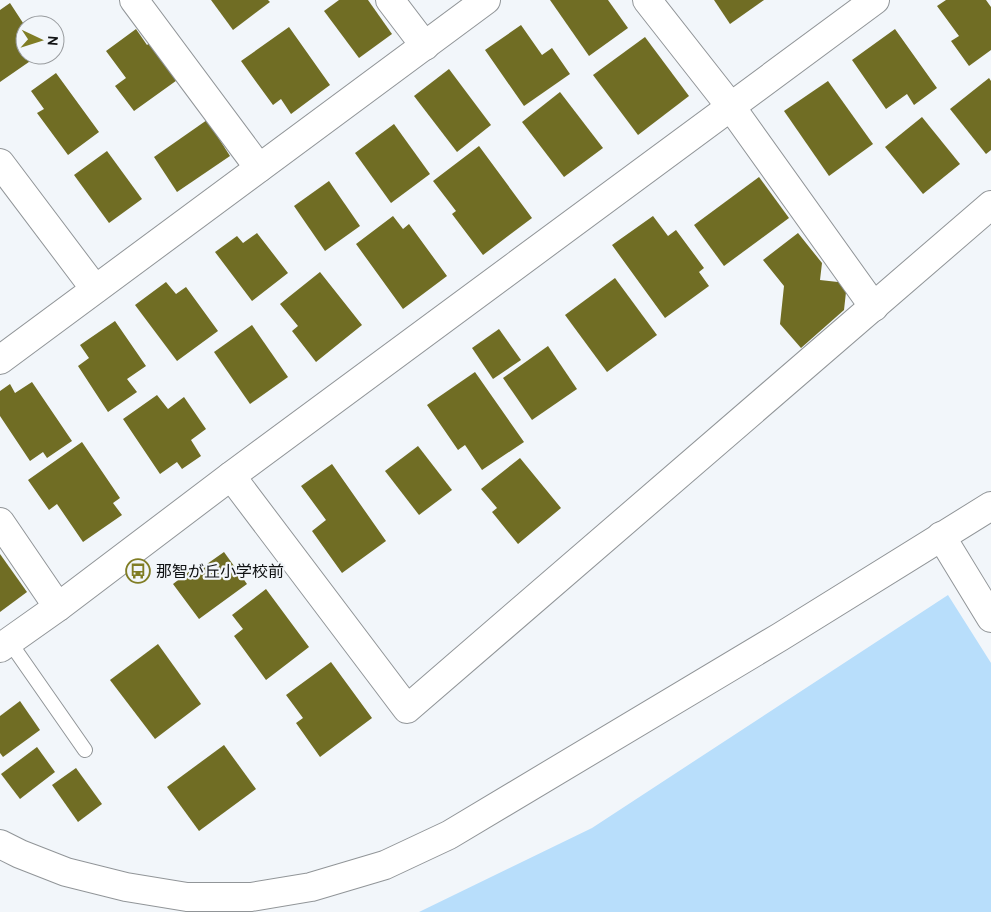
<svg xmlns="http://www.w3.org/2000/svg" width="991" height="912" font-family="Cabin,'Noto Sans JP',sans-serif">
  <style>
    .green { fill: #b8defb }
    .building { fill: #706d24 }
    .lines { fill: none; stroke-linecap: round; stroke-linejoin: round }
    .lane-casing { stroke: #919598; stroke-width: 16 }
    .street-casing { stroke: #919598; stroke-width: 30 }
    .secondary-casing { stroke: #919598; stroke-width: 30 }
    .lane { stroke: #fff; stroke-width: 14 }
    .street { stroke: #fff; stroke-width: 28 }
    .secondary { stroke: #fff; stroke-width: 28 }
    .labels { text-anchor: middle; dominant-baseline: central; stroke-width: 4.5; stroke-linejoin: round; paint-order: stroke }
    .poi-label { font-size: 16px; fill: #101213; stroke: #f2f6fa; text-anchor: start }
  </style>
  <rect width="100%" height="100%" fill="#f2f6fa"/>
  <!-- green -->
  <path class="green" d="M948,595L991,663V912H419L592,828Z"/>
  <!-- building -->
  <g class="building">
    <path d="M211,0H268L270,2L233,30Z"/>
    <path d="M339,0H368L392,34L359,58L324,11Z"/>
    <path d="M550,0H608L628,28L589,56Z"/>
    <path d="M714,0H764L730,24Z"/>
    <path d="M946,0H986L991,7V50L969,66L951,41L959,36L937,6Z"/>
    <path d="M10,3L25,26V55H39L0,82V10Z"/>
    <path d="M521,25L542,55L552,48L570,74L524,106L485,50Z"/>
    <path d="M289,27L330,85L291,114L281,99L273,105L241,61Z"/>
    <path d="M136,29L147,45L153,40L180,78L134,111L115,86L126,78L106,51Z"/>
    <path d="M895,29L937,88L914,105L907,94L886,109L852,60Z"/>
    <path d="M645,37L689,96L638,135L593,75Z"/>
    <path d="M449,69L491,125L457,152L414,96Z"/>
    <path d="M56,73L99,132L68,155L37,113L44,109L31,91Z"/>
    <path d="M989,78L991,81V150L986,154L950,109Z"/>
    <path d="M828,81L873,144L829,176L784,111Z"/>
    <path d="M560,92L603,148L564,177L522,122Z"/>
    <path d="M922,117L960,164L923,194L885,147Z"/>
    <path d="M207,120L230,156L177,192L154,157Z"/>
    <path d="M394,124L430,174L391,203L355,153Z"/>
    <path d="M479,146L532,218L483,255L452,214L456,211L433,181Z"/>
    <path d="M107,151L142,199L109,223L74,175Z"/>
    <path d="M759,177L789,218L724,266L694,225Z"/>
    <path d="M329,181L360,226L325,251L294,206Z"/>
    <path d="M393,216L403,229L409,224L447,276L403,309L356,244Z"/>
    <path d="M653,216L668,236L676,230L704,268L699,272L709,286L665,318L612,245Z"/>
    <path d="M257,233L288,273L252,301L215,252L237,236L243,243Z"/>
    <path d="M798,233L822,263L820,280L847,283L844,310L801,348L780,324L784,286L763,260Z"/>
    <path d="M320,272L362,325L316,362L292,331L298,326L280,304Z"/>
    <path d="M615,278L657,335L607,372L565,315Z"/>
    <path d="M166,282L176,294L186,287L218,331L177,361L135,305Z"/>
    <path d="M115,321L146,366L127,379L137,392L108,412L78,366L89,358L80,345Z"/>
    <path d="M252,325L288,377L250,404L214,352Z"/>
    <path d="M499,329L521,360L493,379L472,348Z"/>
    <path d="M548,346L577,389L532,420L503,378Z"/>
    <path d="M475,372L524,442L482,470L465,445L458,450L427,405Z"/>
    <path d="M32,382L72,441L47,458L43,452L30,461L0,416V391L10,384L15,393Z"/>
    <path d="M157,395L168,409L184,397L206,429L191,440L201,456L182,469L177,462L160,474L123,419Z"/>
    <path d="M82,442L120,498L113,503L122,515L83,542L57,504L49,510L28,480Z"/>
    <path d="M418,446L452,490L419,515L385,471Z"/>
    <path d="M520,458L561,508L518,544L492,512L497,508L481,489Z"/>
    <path d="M332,464L386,541L342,573L312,531L326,520L301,486Z"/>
    <path d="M224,552L247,584L199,619L173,584L195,567L197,571Z"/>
    <path d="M0,554L27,592L0,612Z"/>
    <path d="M266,589L309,647L266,680L234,636L243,629L232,615Z"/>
    <path d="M158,644L201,704L155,739L110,680Z"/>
    <path d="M331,662L372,718L320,757L296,723L303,718L286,695Z"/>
    <path d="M20,701L40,730L3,757L0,753V716Z"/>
    <path d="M224,745L256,789L199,831L167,787Z"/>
    <path d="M37,747L55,772L20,799L1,774Z"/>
    <path d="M76,768L102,804L78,822L52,785Z"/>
  </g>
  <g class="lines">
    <!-- lane casing -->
    <g class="lane-casing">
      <path id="lane" d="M9,641L85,750"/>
    </g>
    <!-- street casing -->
    <g class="street-casing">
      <g id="street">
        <path d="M134,0L259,168"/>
        <path d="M390,0L425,46"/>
        <path d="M647,0L731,107L874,307"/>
        <path d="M0,163L95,289"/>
        <path d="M0,360L486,0"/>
        <path d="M231,476L407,709L991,205"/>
        <path d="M0,522L58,607"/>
        <path d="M941,536L991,618"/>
      </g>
    </g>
    <!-- secondary casing -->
    <g class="secondary-casing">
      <g id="secondary">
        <path d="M0,648L58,607L231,476L875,0"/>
        <path d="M0,844L20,854L66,872L126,887L187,897H251L311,887L385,865L449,835L780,637L991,506"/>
      </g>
    </g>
    <!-- lane -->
    <use href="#lane" class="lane"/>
    <!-- street -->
    <use href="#street" class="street"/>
    <!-- secondary -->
    <use href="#secondary" class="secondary"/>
  </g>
  <!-- icons -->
  <defs>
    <g id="bus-ring" transform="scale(1.25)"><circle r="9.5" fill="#f2f6fa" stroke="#807d24" stroke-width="1.5"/><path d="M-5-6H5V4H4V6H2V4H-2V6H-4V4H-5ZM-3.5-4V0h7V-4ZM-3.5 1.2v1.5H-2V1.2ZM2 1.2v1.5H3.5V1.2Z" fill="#807d24"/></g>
  </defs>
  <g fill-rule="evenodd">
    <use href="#bus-ring" x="138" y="571"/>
  </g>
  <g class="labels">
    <!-- poi labels -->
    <g class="poi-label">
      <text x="156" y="571">那智が丘小学校前</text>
    </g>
  </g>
  <!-- north arrow -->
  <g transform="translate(40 40) rotate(94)"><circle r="24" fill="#f2f6fa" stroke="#989b9e"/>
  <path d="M0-4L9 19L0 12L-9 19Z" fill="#807d24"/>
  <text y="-8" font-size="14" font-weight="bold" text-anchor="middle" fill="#101213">N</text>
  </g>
</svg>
